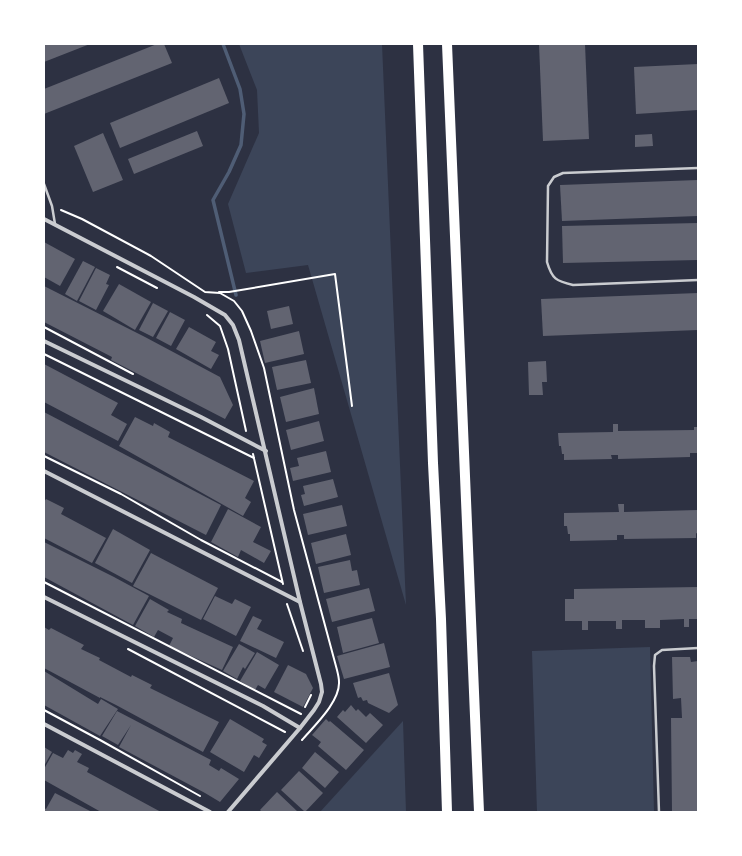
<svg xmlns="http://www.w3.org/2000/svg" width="742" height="856" font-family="Figtree,sans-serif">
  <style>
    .green { fill: #3c4559 }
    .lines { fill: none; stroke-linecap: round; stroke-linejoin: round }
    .stream { stroke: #4f5d75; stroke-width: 3.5 }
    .building { fill: #626471 }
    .path { stroke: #fff; stroke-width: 2 }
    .service { stroke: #caccd0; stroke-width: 2.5 }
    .minor { stroke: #caccd0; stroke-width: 4 }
    .motorway { stroke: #fff; stroke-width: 10 }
  </style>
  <rect width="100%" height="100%" fill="#2d3142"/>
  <!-- green -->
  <g class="green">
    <path d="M239,44H382L406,605L308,265L246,273L228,204L259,133L257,90Z"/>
    <path d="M650,647L654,812H537L532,651Z"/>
    <path d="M403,721L406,812H320Z"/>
  </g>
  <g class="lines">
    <!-- stream -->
    <path class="stream" d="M223,44L240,89L244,114L241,145L229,172L213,200L236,295"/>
  </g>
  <!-- building -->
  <g class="building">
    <path d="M44,44H90L44,62Z"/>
    <path d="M157,44H164L172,63L44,114V89Z"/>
    <path d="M539,44H585L589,139L543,141Z"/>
    <path d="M698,64V110L636,114L634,67Z"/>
    <path d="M219,78L229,103L120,148L110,123Z"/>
    <path d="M197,131L203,146L134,174L128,159Z"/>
    <path d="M103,133L123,180L93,192L74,146Z"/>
    <path d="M652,134L653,146L635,147V135Z"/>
    <path d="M698,180V216L562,221L560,185Z"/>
    <path d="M698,223V260L563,263L562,226Z"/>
    <path d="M44,242L75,259L60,286L44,277Z"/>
    <path d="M83,261L95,267L77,301L65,294Z"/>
    <path d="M96,268L110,275L106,284L109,285L96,310L79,301Z"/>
    <path d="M119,284L151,302L135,330L103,311Z"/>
    <path d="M44,286L145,337L220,377L233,405L225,419L111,360L112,357L44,322Z"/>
    <path d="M698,293V330L543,336L541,299Z"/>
    <path d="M153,303L168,311L153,337L139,330Z"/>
    <path d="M289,306L293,324L271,329L267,311Z"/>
    <path d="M170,312L185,320L171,346L156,338Z"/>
    <path d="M189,327L216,342L211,351L219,355L211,369L176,349Z"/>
    <path d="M299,331L304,354L265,363L260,341Z"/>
    <path d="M306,360L311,383L277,390L272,367Z"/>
    <path d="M546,361L547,382H542L543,395H529L528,362Z"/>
    <path d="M44,364L118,403L111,415L127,424L118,441L44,402Z"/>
    <path d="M314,388L319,414L286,422L280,397Z"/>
    <path d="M44,412L221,505L206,535L44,452Z"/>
    <path d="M135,417L153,426L154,423L170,432L168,437L254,481L245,498L251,502L243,516L119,446Z"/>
    <path d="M319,421L324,441L291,450L286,430Z"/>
    <path d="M613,424H618V431L694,430V427H698V457H697V453H690V457L618,459V455H611L612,459L564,460V454H562L561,446H559L558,433L613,432Z"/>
    <path d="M326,451L331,472L293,481L290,468L299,466L297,458Z"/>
    <path d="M333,479L338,497L304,506L301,495L305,494L303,486Z"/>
    <path d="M46,499L64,508L61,514L106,538L92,563L44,538V502Z"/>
    <path d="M618,504H624V512L698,510V534L696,533V538L624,539V535H617V540L570,541V534H568L567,526H564V513L619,512Z"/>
    <path d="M342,505L347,526L308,535L303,514Z"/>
    <path d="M228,509L261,527L253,542L271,551L264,563L241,550L238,557L211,542Z"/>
    <path d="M113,529L150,550L132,583L95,563Z"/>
    <path d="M346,534L351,555L316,564L311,543Z"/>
    <path d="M44,542L114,577L149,596L133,625L44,577Z"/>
    <path d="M151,553L218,588L201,620L133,586Z"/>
    <path d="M350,560L352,571L357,570L360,585L324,593L318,567Z"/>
    <path d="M698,587V619H689V627H684V619L660,620V628H645V620H622V629H616V621H588V630H582V621H565V599H574V589Z"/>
    <path d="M369,588L375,611L332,622L326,599Z"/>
    <path d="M215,596L232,604L235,599L251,607L236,636L203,619Z"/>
    <path d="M150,599L169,610L167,612L182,619L181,623L233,647L222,670L169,646L173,638L158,630L154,637L135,626Z"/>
    <path d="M253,616L262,620L257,629L284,642L276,658L240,641Z"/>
    <path d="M372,618L379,643L343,653L337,627Z"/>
    <path d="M44,627L49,630L51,628L84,645L81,649L100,658L99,660L131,677L132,675L152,685L150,688L219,722L203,752L116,705L100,697V698L44,668Z"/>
    <path d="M384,643L390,667L344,679L337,656Z"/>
    <path d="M239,644L255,653L245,669L243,667L237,679L223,671Z"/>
    <path d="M257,652L279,665L265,689L258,685L255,690L240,681Z"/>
    <path d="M672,657H690L691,662L698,661V812H672L671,718H682L681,698L673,699Z"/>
    <path d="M288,665L306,674L313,688L303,707L274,692Z"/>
    <path d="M44,671L98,704L101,699L118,709L100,736L44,705Z"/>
    <path d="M389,673L398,705L389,713L368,703L367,700L363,701L361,697L358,698L353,683Z"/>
    <path d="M351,705L356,711L358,709L366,717L370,713L383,725L366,743L337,717L343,710L345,712Z"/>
    <path d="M117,711L211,760L209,765L219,771L221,768L239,779L220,802L205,793L119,747L131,725L118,745L102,736Z"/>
    <path d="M230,719L264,739L262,742L267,745L259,758L254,755L244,772L210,752Z"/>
    <path d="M326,719L329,722L330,721L364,750L346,770L318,746L321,742L312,735Z"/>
    <path d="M44,747L52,752L44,766Z"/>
    <path d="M68,750L73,753L75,750L82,754L77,762L89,768L87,772L161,812H101L44,780V769L53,753L63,758Z"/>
    <path d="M315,752L339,772L325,788L302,768Z"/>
    <path d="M299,771L323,793L305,812L281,790Z"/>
    <path d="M277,792L298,812H262L260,810Z"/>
    <path d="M55,793L92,812H44V808L46,809Z"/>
  </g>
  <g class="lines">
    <!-- path -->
    <g class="path">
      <path d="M61,210L82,219L151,256L205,292L220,293L234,301L242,311L251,331L264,368L294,510L337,670C338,674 339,678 339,682C340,702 314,726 302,740"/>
      <path d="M117,267L157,288"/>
      <path d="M219,292H229L335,274L352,406"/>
      <path d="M207,315L220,326L228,349L246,431"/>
      <path d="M44,327L133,374"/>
      <path d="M44,354L254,458"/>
      <path d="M253,454L283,584"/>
      <path d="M44,456L121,494L201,540L282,582"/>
      <path d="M44,582L301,714"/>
      <path d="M287,604L303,651"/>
      <path d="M128,649L285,732"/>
      <path d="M305,707L311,695"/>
      <path d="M44,710L100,740L200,796"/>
    </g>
    <!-- service -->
    <g class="service">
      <path d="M698,168L563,173L554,177L548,186L547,262C552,279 556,281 573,285L698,280"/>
      <path d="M44,184L52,206L55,224"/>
      <path d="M659,812L654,666L655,655L662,650L698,648"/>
    </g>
    <!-- minor -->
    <g class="minor">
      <path d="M44,219L194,297L225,315L233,325L239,340L300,602L321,684L322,692L319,702L314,710L300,728L228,812"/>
      <path d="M44,341L201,417L266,451"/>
      <path d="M44,471L300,602"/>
      <path d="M44,597L263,706L300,728"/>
      <path d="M44,724L210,812"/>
    </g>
    <!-- motorway -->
    <g class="motorway">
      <path d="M418,44L433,463L441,619L447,812"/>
      <path d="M447,44L479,812"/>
    </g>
  </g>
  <!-- border -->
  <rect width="742" height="856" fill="none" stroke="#ffffff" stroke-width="90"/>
</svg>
